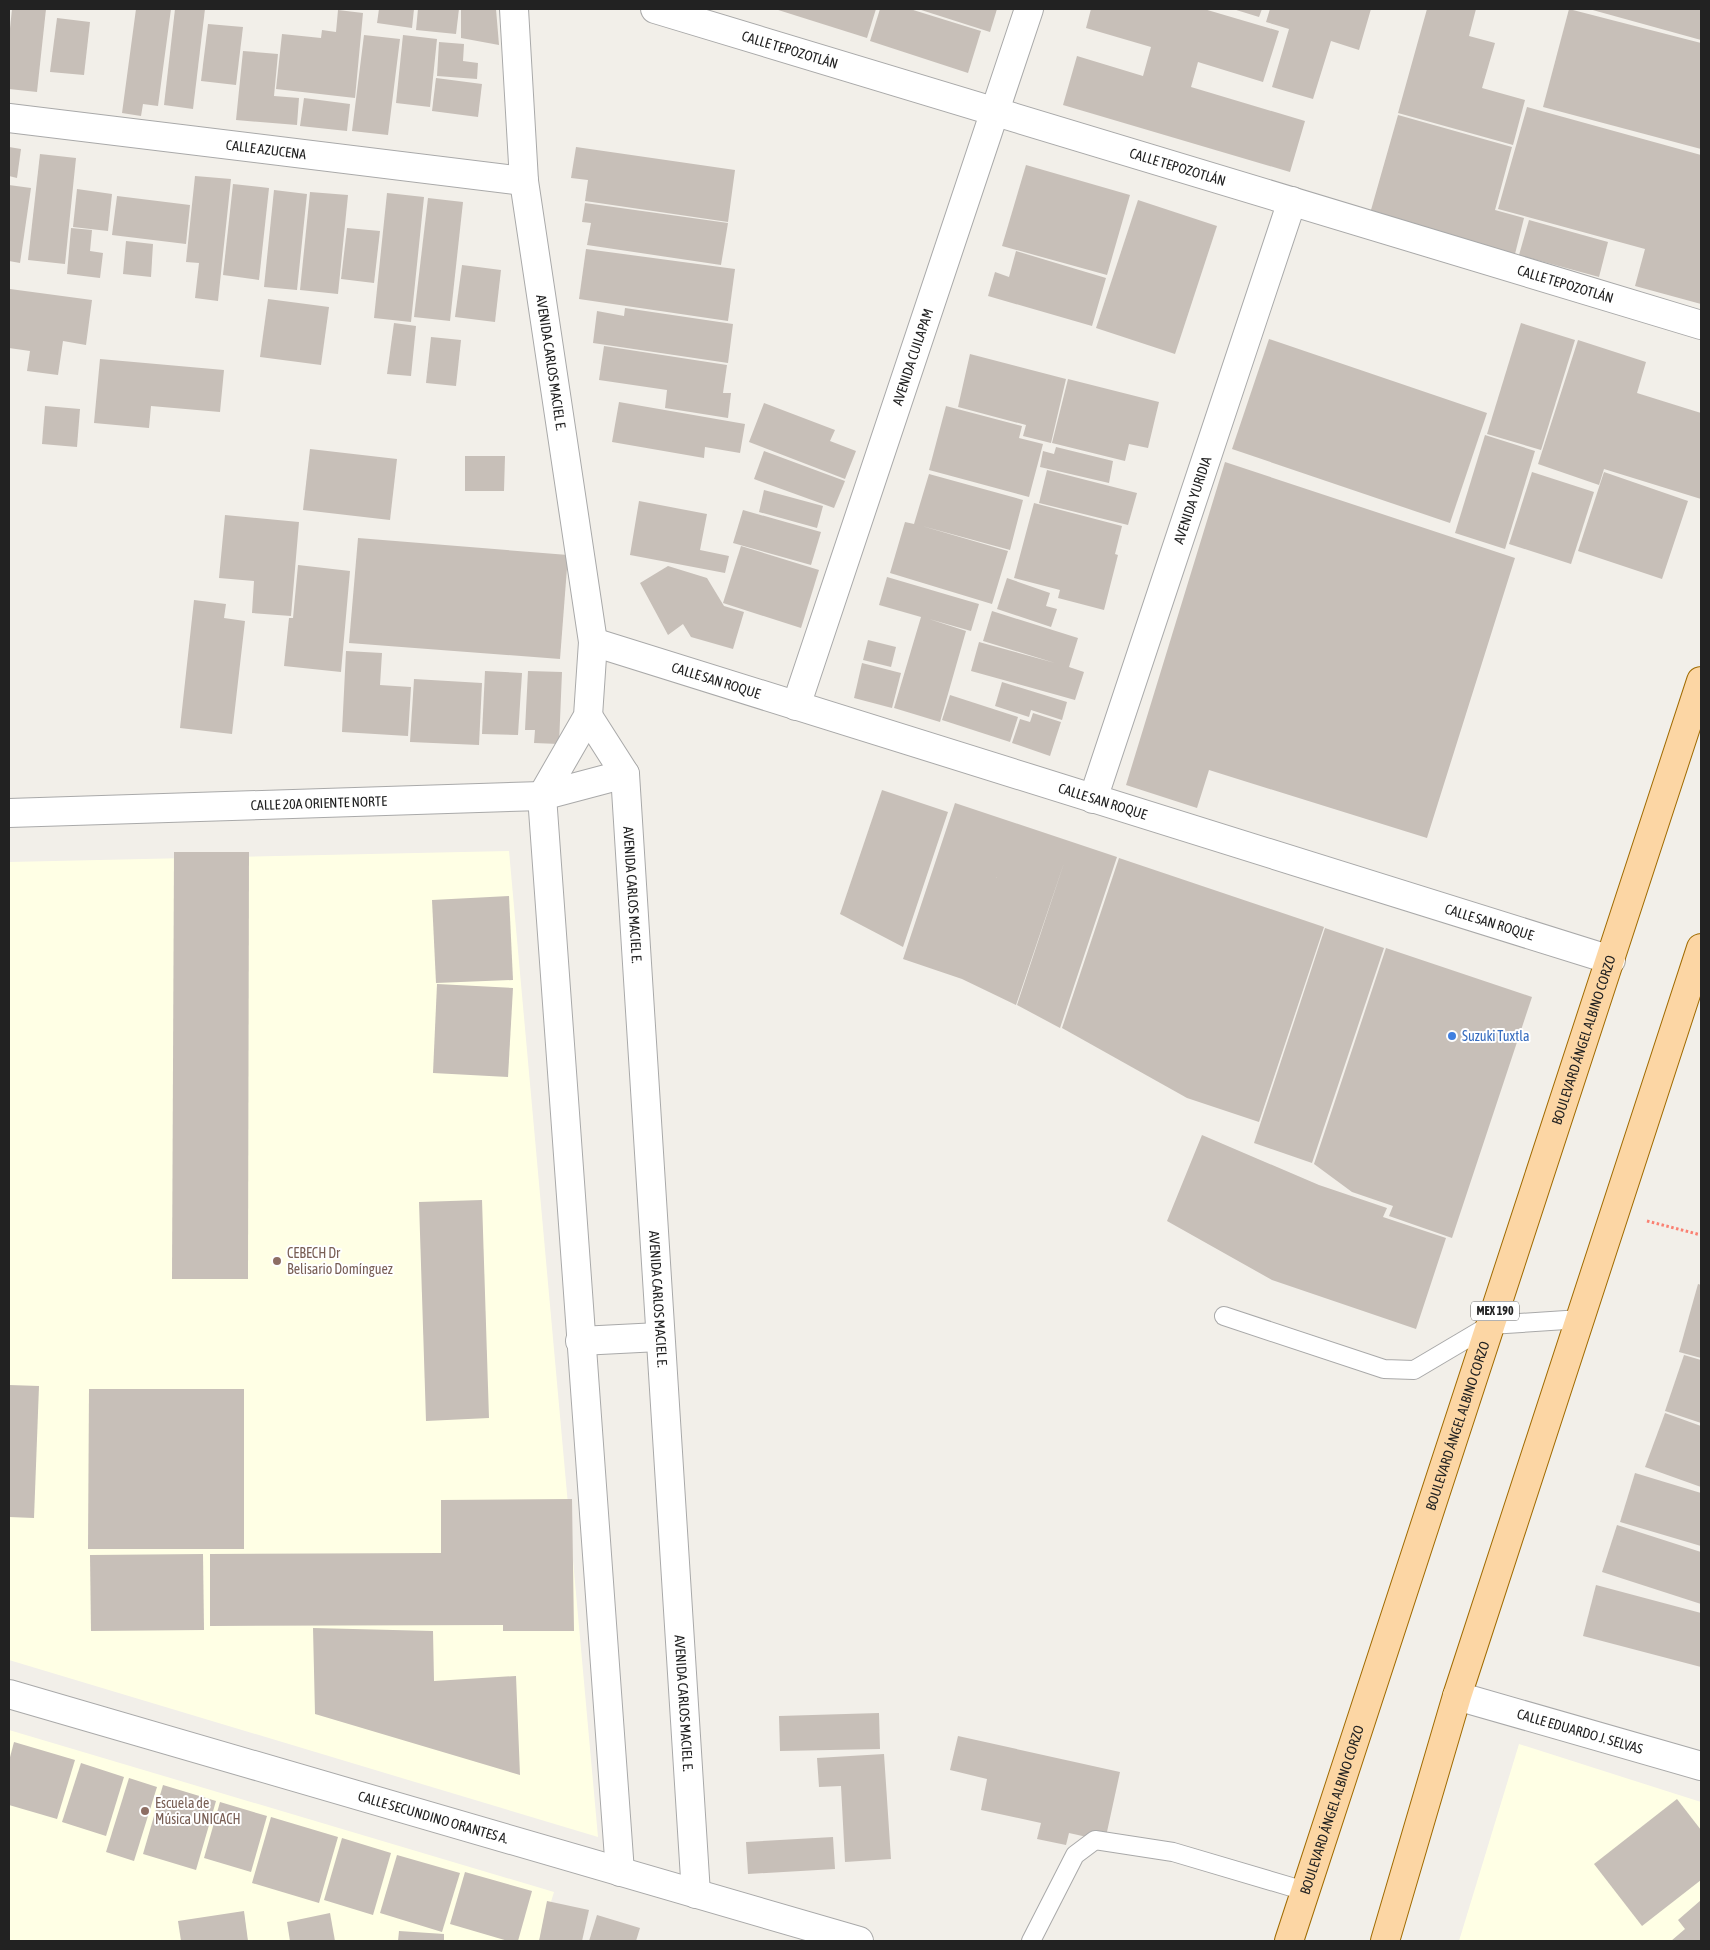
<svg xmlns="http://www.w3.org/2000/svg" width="1710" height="1950" font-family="'Asap Condensed',sans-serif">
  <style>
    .education { fill: #ffffe5 }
    .building { fill: #c7bfb8 }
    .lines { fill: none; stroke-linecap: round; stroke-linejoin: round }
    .service-casing { stroke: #a9a9a9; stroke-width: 20 }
    .minor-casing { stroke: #a9a9a9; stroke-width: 30 }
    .primary-casing { stroke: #a06b00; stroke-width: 30 }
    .path { stroke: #fa8072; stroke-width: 3; stroke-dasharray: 2.5 2.5; stroke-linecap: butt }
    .service { stroke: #fff; stroke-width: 18 }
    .minor { stroke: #fff; stroke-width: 28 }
    .primary { stroke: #fcd6a4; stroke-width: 28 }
    .shop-dot { fill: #3f7fe0; stroke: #fff; stroke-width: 2 }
    .education-dot { fill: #8d6e63; stroke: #fff; stroke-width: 2 }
    .labels { text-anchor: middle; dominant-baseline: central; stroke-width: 4; stroke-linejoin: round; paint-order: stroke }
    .shield { fill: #fff; stroke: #646464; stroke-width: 1 }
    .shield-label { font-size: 12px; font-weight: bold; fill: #222 }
    .street-label { font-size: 14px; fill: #222; stroke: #fff }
    .shop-label { font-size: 14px; fill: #366cbe; stroke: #fff; text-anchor: start }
    .education-label { font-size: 14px; fill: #785e54; stroke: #fff; text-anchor: start }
  </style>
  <rect width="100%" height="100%" fill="#f2efe9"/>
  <!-- education -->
  <g class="education">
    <path d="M509,851L598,1837L9,1660V862Z"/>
    <path d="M9,1730L554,1892L539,1941H9Z"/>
    <path d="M1519,1744L1701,1802V1941H1459Z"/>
  </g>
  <!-- building -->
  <g class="building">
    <path d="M12,9H46L37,92L9,89V38Z"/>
    <path d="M136,9H171L158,106L143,104L141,116L122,113Z"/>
    <path d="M175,9H205L193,109L164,105Z"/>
    <path d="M379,9H414L412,28L377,23Z"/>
    <path d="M418,9H459L456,34L416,30Z"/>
    <path d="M461,9H496L499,45L461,38Z"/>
    <path d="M775,9H876L867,38Z"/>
    <path d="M880,9H910L981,31L968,73L870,41Z"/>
    <path d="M918,9H997L990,32Z"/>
    <path d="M1091,9H1204L1279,31L1263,82L1198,62L1191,87L1305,121L1290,172L1063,105L1077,56L1143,76L1151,47L1086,28Z"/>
    <path d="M1233,9H1262L1259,17Z"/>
    <path d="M1270,9H1371L1359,50L1331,41L1313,99L1272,87L1289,29L1266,22Z"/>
    <path d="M1427,9H1476L1469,36L1495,43L1482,88L1525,100L1513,145L1398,113Z"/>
    <path d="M1569,9L1701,43V149L1543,107Z"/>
    <path d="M1589,9H1701V40Z"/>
    <path d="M338,10L363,13L355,98L276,89L282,34L321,38L322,30L336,32Z"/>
    <path d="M57,18L90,22L84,75L50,72Z"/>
    <path d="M208,24L243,27L236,85L201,81Z"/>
    <path d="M364,35L400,39L388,135L352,131Z"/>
    <path d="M403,35L437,39L430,107L396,103Z"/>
    <path d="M439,42L464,44L463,61L478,63L477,79L437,76Z"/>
    <path d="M243,51L278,54L274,96L299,98L297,125L236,120Z"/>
    <path d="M436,78L482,84L478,117L432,111Z"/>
    <path d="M304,98L350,104L347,131L300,126Z"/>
    <path d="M1527,107L1701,155V304L1635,286L1645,249L1498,209Z"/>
    <path d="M1398,115L1512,147L1495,210L1524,218L1514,258L1369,217Z"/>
    <path d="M9,147L21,149L17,178L9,176Z"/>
    <path d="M576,147L735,170L728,222L585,201L588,180L571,178Z"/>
    <path d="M40,154L76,158L65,264L28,260Z"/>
    <path d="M1026,165L1130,195L1107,275L1002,246Z"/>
    <path d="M195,176L231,179L218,301L195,298L199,263L186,262Z"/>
    <path d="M233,184L269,188L259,280L223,275Z"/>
    <path d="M9,185L31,188L20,263L9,261Z"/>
    <path d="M77,189L112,194L108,231L73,227Z"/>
    <path d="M274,190L307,194L297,290L264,287Z"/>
    <path d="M310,192L348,195L338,294L300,290Z"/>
    <path d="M387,193L424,197L411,322L374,318Z"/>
    <path d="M117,196L190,205L186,244L112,235Z"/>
    <path d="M428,198L463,202L450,321L414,317Z"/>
    <path d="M1138,200L1217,226L1175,354L1096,328Z"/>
    <path d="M585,203L728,223L721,265L587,245L591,223L582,222Z"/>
    <path d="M1529,220L1608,242L1599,277L1519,255Z"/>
    <path d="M71,228L92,230L90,251L103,253L100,278L67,274Z"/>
    <path d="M347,228L380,231L374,283L341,279Z"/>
    <path d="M126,241L153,244L151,277L123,274Z"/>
    <path d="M586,249L735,269L728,321L579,299Z"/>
    <path d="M1016,251L1106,278L1092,326L988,296L995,272L1009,277Z"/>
    <path d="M462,265L501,270L495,322L455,317Z"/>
    <path d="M10,289L92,300L86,345L63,341L58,375L27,371L30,351L9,348Z"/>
    <path d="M268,299L329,307L321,365L260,357Z"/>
    <path d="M625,308L733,324L728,363L593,343L597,311L624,316Z"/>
    <path d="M394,323L416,326L411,376L387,374Z"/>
    <path d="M1521,323L1575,340L1541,450L1487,434Z"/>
    <path d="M431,337L461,340L456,386L426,383Z"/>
    <path d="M1269,339L1487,413L1450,523L1232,449Z"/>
    <path d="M1578,340L1646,362L1637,393L1701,413V499L1604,469L1599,485L1538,464Z"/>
    <path d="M604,346L727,365L723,393H731L728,418L665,408L667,390L599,380Z"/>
    <path d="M970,354L1066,379L1051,443L1023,436L1026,425L958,407Z"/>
    <path d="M100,359L224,370L220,412L151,406L149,428L94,423Z"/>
    <path d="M1068,379L1159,402L1148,448L1129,444L1125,461L1052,443Z"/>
    <path d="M619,402L745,424L740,453L705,447L704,458L612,442Z"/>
    <path d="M764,403L835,430L830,441L856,451L845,479L749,442Z"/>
    <path d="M45,406L80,409L77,447L42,444Z"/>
    <path d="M946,406L1022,426L1019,438L1043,444L1029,497L929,470Z"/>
    <path d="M1485,435L1535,451L1505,549L1455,533Z"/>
    <path d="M1056,447L1113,461L1109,483L1040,467L1043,451L1054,454Z"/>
    <path d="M310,449L397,459L390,520L303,510Z"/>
    <path d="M764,451L845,481L834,508L754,479Z"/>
    <path d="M465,456H505L504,491H465Z"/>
    <path d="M1225,462L1515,558L1427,838L1209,770L1197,808L1126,785Z"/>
    <path d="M1047,470L1137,493L1128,525L1039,503Z"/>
    <path d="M1532,472L1594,492L1571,564L1509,544Z"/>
    <path d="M1604,472L1688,501L1662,579L1578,551Z"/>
    <path d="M929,474L1023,500L1010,550L922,526L1008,551L992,604L890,573L905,522L914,524Z"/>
    <path d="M764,490L823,506L817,528L759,512Z"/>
    <path d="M639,501L707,514L700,550L729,556L725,573L630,555Z"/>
    <path d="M1034,503L1122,526L1115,554L1118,555L1104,610L1058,598L1060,590L1014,578Z"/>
    <path d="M743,510L821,532L811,565L733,543Z"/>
    <path d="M225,515L299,522L291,616L252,613L254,581L219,578Z"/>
    <path d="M358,538L568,555L560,659L349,643Z"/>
    <path d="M741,546L819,570L801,628L723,603Z"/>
    <path d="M298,565L350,571L341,672L284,666L289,618H293Z"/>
    <path d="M668,566L707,578L724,606L744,612L733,649L691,637L683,624L668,635L640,583Z"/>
    <path d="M887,577L979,604L971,631L929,619L966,631L940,722L894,708L921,617L879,605Z"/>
    <path d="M1007,578L1050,593L1046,606L1057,609L1051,627L997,609Z"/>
    <path d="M194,600L226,604L224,618L245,621L232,734L180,728Z"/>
    <path d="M992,611L1078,638L1069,667L1084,672L1075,700L971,671L979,642L1055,663L983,641Z"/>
    <path d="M868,640L896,647L891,667L863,660Z"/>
    <path d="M346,651L382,653L380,685L411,687L408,736L342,732Z"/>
    <path d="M862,663L901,673L892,708L854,698Z"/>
    <path d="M485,671L522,673L518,735L482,734Z"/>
    <path d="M528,671L562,672L559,744L534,743L535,730H525Z"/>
    <path d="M414,679L482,683L479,745L410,742Z"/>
    <path d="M1002,682L1067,702L1062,720L1031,710L1029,717L995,706Z"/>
    <path d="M950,695L1018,717L1010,742L942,720Z"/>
    <path d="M1033,713L1061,722L1050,756L1012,743L1020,719L1030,722Z"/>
    <path d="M882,790L948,812L903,947L840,914Z"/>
    <path d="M955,803L1015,823L996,878L1015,823L1117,857L1060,1028L1017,1005L1064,863L1016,1005L962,979L903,959Z"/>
    <path d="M174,852H249L248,1279H172Z"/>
    <path d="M1119,858L1324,927L1259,1122L1187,1098L1062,1028Z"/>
    <path d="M509,896L513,980L436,983L432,900Z"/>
    <path d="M1325,928L1384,948L1312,1163L1254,1143Z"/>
    <path d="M1386,948L1532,997L1452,1238L1389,1216L1393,1206L1352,1192L1314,1164Z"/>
    <path d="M437,984L513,988L508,1077L433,1073Z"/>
    <path d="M1202,1135L1319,1185L1387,1208L1383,1217L1446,1238L1416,1329L1272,1280L1167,1221Z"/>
    <path d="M482,1200L489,1418L426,1421L419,1202Z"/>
    <path d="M1698,1284L1701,1285V1358L1679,1352Z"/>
    <path d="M1684,1355L1701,1360V1423L1665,1411Z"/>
    <path d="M9,1385L39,1386L34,1518L9,1517Z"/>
    <path d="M89,1389H244V1549H88Z"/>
    <path d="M1665,1413L1701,1426V1487L1645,1467Z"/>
    <path d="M1635,1473L1701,1493V1546L1620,1522Z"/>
    <path d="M572,1499L574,1631H503V1625L210,1626V1554L441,1553V1500Z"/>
    <path d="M1617,1525L1701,1552V1604L1602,1572Z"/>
    <path d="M203,1554L204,1630L91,1631L90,1555Z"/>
    <path d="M1596,1585L1701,1613V1667L1583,1636Z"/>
    <path d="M313,1628L433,1631L434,1681L516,1676L520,1775L315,1714Z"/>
    <path d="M879,1713L880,1749L780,1751L779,1716Z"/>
    <path d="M958,1736L1120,1772L1105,1841L1069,1833L1066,1845L1037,1839L1041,1823L981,1810L987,1779L950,1770Z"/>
    <path d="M14,1742L75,1760L57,1819L9,1805V1761Z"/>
    <path d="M884,1754L891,1859L845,1862L841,1786L819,1787L817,1758Z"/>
    <path d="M81,1763L124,1777L106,1836L62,1822Z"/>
    <path d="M129,1778L157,1787L134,1861L106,1852Z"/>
    <path d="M163,1785L216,1801L196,1870L143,1854Z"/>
    <path d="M1677,1799L1701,1830V1880L1642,1926L1594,1864Z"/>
    <path d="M220,1802L267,1816L251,1872L204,1858Z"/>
    <path d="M271,1817L338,1837L319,1903L252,1883Z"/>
    <path d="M833,1837L835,1869L748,1874L746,1842Z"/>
    <path d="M342,1838L391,1853L373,1915L324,1900Z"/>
    <path d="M397,1855L460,1873L442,1932L380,1913Z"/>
    <path d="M465,1872L532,1891L518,1941H508L450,1924Z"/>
    <path d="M1701,1900V1941H1671L1685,1929L1678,1920Z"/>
    <path d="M547,1901L589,1910L582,1941H539Z"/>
    <path d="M244,1911L248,1941H181L178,1921Z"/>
    <path d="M330,1913L335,1941H290L287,1922Z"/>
    <path d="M597,1915L640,1928L636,1941H589Z"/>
    <path d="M399,1931L444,1934V1941H398Z"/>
  </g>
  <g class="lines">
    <!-- service casing -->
    <g class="service-casing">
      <g id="service">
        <path d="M1224,1316L1384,1369L1414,1370L1490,1325L1581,1319"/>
        <path d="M1031,1941L1075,1855L1095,1840L1173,1852L1305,1891"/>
      </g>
    </g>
    <!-- minor casing -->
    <g class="minor-casing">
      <g id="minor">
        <path id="s1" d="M514,9L524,181L593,642L588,716L542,796L620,1872"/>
        <path id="s2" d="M655,9L1701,325"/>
        <path id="s3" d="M9,118L524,181"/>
        <path id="s4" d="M593,642L1611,960"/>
        <path id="s5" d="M796,706L1029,9"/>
        <path id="s6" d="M588,716L625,774L696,1894"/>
        <path id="s7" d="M1093,799L1292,201"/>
        <path id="s8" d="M9,813L542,796L625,774"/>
        <path d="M580,1341L659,1337"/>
        <path id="s9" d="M9,1694L859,1941"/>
        <path id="s10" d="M1457,1696L1701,1766"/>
      </g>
    </g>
    <!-- primary casing -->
    <g class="primary-casing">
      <g id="primary">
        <path id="s11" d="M1289,1941L1701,681"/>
        <path d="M1385,1941L1457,1696L1701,948"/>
      </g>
    </g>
    <!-- path -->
    <path class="path" d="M1647,1221L1701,1235"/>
    <!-- service -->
    <use href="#service" class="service"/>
    <!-- minor -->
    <use href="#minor" class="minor"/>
    <!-- primary -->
    <use href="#primary" class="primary"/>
  </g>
  <!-- markers -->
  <circle class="shop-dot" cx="1452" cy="1036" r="5"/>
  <g class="education-dot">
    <circle cx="277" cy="1261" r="5"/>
    <circle cx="145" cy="1811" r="5"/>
  </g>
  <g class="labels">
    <!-- shield labels -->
    <rect class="shield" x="1471" y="1301.5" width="48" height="19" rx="4"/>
    <g class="shield-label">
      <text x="1495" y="1311">MEX 190</text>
    </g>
    <!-- street labels -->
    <g class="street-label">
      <text stroke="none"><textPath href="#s2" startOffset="141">CALLE TEPOZOTLÁN</textPath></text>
      <text stroke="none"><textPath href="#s3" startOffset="259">CALLE AZUCENA</textPath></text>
      <text stroke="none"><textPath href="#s2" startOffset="546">CALLE TEPOZOTLÁN</textPath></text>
      <text stroke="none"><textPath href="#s2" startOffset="951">CALLE TEPOZOTLÁN</textPath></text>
      <text stroke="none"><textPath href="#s5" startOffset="368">AVENIDA CUILAPAM</textPath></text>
      <text stroke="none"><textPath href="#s1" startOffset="356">AVENIDA CARLOS MACIEL E.</textPath></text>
      <text stroke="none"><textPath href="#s7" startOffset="315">AVENIDA YURIDIA</textPath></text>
      <text stroke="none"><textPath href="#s4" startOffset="129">CALLE SAN ROQUE</textPath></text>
      <text stroke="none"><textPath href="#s4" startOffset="534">CALLE SAN ROQUE</textPath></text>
      <text stroke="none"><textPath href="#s8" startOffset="310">CALLE 20A ORIENTE NORTE</textPath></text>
      <text stroke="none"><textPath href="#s6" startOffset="190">AVENIDA CARLOS MACIEL E.</textPath></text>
      <text stroke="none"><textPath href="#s4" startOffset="939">CALLE SAN ROQUE</textPath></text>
      <text stroke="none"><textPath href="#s11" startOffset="948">BOULEVARD ÁNGEL ALBINO CORZO</textPath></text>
      <text stroke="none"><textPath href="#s6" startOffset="595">AVENIDA CARLOS MACIEL E.</textPath></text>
      <text stroke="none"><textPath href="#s11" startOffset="542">BOULEVARD ÁNGEL ALBINO CORZO</textPath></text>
      <text stroke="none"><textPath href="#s6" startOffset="1000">AVENIDA CARLOS MACIEL E.</textPath></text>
      <text stroke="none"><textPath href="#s10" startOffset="128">CALLE EDUARDO J. SELVAS</textPath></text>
      <text stroke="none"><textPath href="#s11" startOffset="138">BOULEVARD ÁNGEL ALBINO CORZO</textPath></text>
      <text stroke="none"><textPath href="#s9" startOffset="442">CALLE SECUNDINO ORANTES A.</textPath></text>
    </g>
    <!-- shop labels -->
    <g class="shop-label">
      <text x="1462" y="1036">Suzuki Tuxtla</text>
    </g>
    <!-- education labels -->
    <g class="education-label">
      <text x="287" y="1253">CEBECH Dr<tspan x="287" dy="16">Belisario Domínguez</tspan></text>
      <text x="155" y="1803">Escuela de<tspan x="155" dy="16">Música UNICACH</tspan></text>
    </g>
  </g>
  <!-- border -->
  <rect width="1710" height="1950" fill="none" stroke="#222222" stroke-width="20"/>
</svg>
